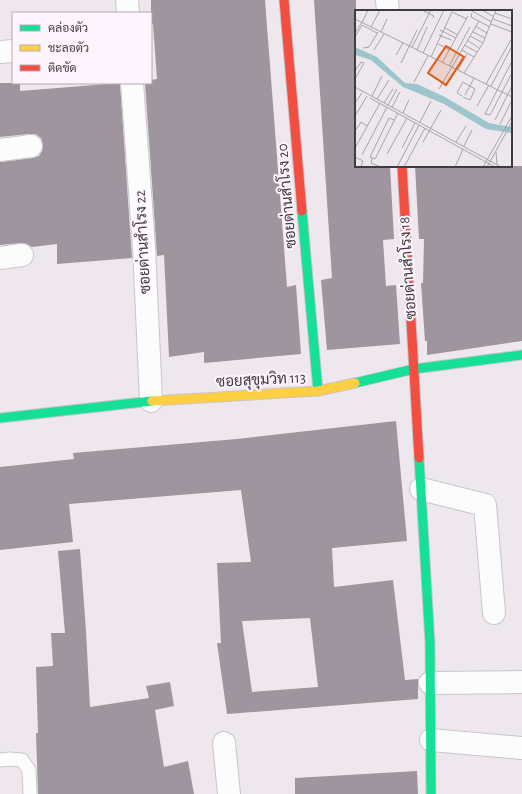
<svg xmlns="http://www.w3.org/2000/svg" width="522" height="794" font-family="'Alegreya Sans',Sarabun,sans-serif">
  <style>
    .building { fill: #9e959e; fill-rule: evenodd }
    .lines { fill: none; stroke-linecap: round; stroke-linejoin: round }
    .lane-casing { stroke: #c9c5c9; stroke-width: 15 }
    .street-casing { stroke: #c9c5c9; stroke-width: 24 }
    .fast-casing { stroke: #c9c5c9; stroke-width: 11 }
    .slow-casing { stroke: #c9c5c9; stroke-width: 11 }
    .jam-casing { stroke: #c9c5c9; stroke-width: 11 }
    .lane { stroke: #fcfcfc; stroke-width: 13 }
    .street { stroke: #fcfcfc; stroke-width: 22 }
    .fast { stroke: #16e098; stroke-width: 9 }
    .slow { stroke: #ffcf43; stroke-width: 9 }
    .jam { stroke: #f24e42; stroke-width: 9 }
    .labels { text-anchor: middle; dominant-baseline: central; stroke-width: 4; stroke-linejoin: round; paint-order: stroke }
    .street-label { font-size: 15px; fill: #3f3b3e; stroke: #fef4fd }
    .inset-road { fill: none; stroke: #a8a3a8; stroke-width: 1 }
    .view { fill: #e0580e; fill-opacity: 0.15; stroke: #e0580e; stroke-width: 2 }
    .inset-edge { fill: none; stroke: #3f3b3e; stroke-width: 2 }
  </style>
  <rect width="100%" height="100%" fill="#eee8ee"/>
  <!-- building -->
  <g class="building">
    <path d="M151,0H265L287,287L296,285L301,354L204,363V352L169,357L164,255L157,256L145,83H151V80L157,79L153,24H151Z"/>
    <path d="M314,0H356V166H390L394,239L383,240L386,286L396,285L400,344L327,350L321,280L332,278Z"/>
    <path d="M0,83H20V91L120,83L132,258L57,264V244L32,247L27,244L21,243L0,245V162L33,158L39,156L42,151L43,145L41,138L35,134H29L0,137Z"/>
    <path d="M415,166H522V341L427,355V341H425L421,283H423L424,239H419Z"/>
    <path d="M396,421L407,541L332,548L334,587L393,580L405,680L418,679V699L227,714L217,643H221L217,563L251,562L241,490L69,504L73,542L0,550V467L74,459L73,453L237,439ZM310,618L318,687L252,692L242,621Z"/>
    <path d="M80,549L86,631L90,707L149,698L146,686L170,682L174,706L155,710L164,767L188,761L194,794H38L36,733H38L36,667L53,666L51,633H65L58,551Z"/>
    <path d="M417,771L418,794H295V778Z"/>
  </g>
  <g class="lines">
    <!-- lane casing -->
    <g class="lane-casing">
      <path id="lane" d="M0,760L10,759L22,760L29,770L30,794"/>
    </g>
    <!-- street casing -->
    <g class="street-casing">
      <g id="street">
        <path d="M127,0L128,13"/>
        <path d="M387,0L388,11"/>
        <path d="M0,52L13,51"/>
        <path d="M132,83L144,247L151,401"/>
        <path d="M0,150L31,146"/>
        <path d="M0,258L22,255"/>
        <path d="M421,489L485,505L494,613"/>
        <path d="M430,683L522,682"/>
        <path d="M431,740L522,748"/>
        <path d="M224,743L229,794"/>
      </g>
    </g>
    <!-- fast casing -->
    <g class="fast-casing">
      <g id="fast">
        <path d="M302,211L318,391"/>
        <path d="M355,383L414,369L522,355"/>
        <path d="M0,418L152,401"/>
        <path d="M419,458L430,643L431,794"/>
      </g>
    </g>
    <!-- slow casing -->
    <g class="slow-casing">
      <path id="slow" d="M152,401L318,391L355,383"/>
    </g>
    <!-- jam casing -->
    <g class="jam-casing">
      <g id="jam">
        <path d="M284,0L302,211"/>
        <path d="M402,166L419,458"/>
      </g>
    </g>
    <!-- lane -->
    <use href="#lane" class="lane"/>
    <!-- street -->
    <use href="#street" class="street"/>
    <!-- fast -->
    <use href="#fast" class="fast"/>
    <!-- slow -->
    <use href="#slow" class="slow"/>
    <!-- jam -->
    <use href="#jam" class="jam"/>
  </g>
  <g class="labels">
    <!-- street labels -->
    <g class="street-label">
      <text transform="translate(287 196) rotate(-95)">ซอยด่านสำโรง 20</text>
      <text transform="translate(143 242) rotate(-93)">ซอยด่านสำโรง 22</text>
      <text transform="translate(408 268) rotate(-94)">ซอยด่านสำโรง 18</text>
      <text transform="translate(261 380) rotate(-3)">ซอยสุขุมวิท 113</text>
    </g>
  </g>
  <!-- overview -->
  <g transform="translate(355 10)">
    <rect width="157" height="157" fill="#eee8ee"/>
    <path d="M0,37L22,47L50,73L62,74L88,86L134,113L157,117V123L131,119L89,94L48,77L16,50L0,45Z" fill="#9dc6cc"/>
    <path class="inset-road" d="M67,0L79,6L78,8M127,0L139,7M117,1L137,12M97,2L112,9M117,3L116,7L135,17M140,3L157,9M0,9L157,87M138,9L157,16M7,13L13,0M136,14L157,22M120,16L132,23M16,17L25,0M90,18L103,25M85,20L101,28M26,22L32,9M118,22L130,28M0,23L7,12M84,25L96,30M115,26L128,33M0,27L7,15L22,23M112,30L124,38M83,34L95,40M109,35L122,42M57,37L76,0M8,38L14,37L23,22M19,40L29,24M62,40L72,17M107,40L119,47M68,43L89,0M41,45L48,33M76,47L97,2M157,51L130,104L135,105L157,63M46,53L62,20M87,53L113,6M94,56L115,17M103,60L112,44M0,61L6,52L9,53L0,69M109,63L128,33L141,0M59,72L73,46M131,74L157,28M136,76L157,36M0,77L146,157M84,79L124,11M110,85L119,68M17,86L27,66M107,86L102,83L108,72L120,79L115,90L108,87M15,88L140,157M22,89L34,70M0,93L7,83M29,93L38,79M33,95L42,79M122,96L134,75M37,97L45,82M48,103L54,90M0,106L12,86M39,110L34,108L15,147L20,149L43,103M140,110L157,76M65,112L76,91M145,114L157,90M0,121L6,112L12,116M68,132L86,100M101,132L111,116M109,136L117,120M0,138L25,93M47,138L60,113M141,142L142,154M32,144L52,108M7,145L32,97M0,147L8,151L6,157M17,148L16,153L26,157M42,157L64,115M49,157L70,118M100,157L108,139M128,157L157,106M132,157L157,112"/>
    <path class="view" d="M91,36L109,47L91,75L73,63Z"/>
    <rect width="157" height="157" class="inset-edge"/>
  </g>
  <!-- legend -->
  <rect x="12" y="12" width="140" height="72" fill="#fef4fd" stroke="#b2aab1"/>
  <rect x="20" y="25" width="20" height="6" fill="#16e098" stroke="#b2aab1"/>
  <text x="48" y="32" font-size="12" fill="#3f3b3e">คล่องตัว</text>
  <rect x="20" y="45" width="20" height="6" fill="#ffcf43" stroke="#b2aab1"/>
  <text x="48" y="52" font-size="12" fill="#3f3b3e">ชะลอตัว</text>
  <rect x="20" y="65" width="20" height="6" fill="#f24e42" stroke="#b2aab1"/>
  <text x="48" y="72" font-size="12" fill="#3f3b3e">ติดขัด</text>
</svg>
